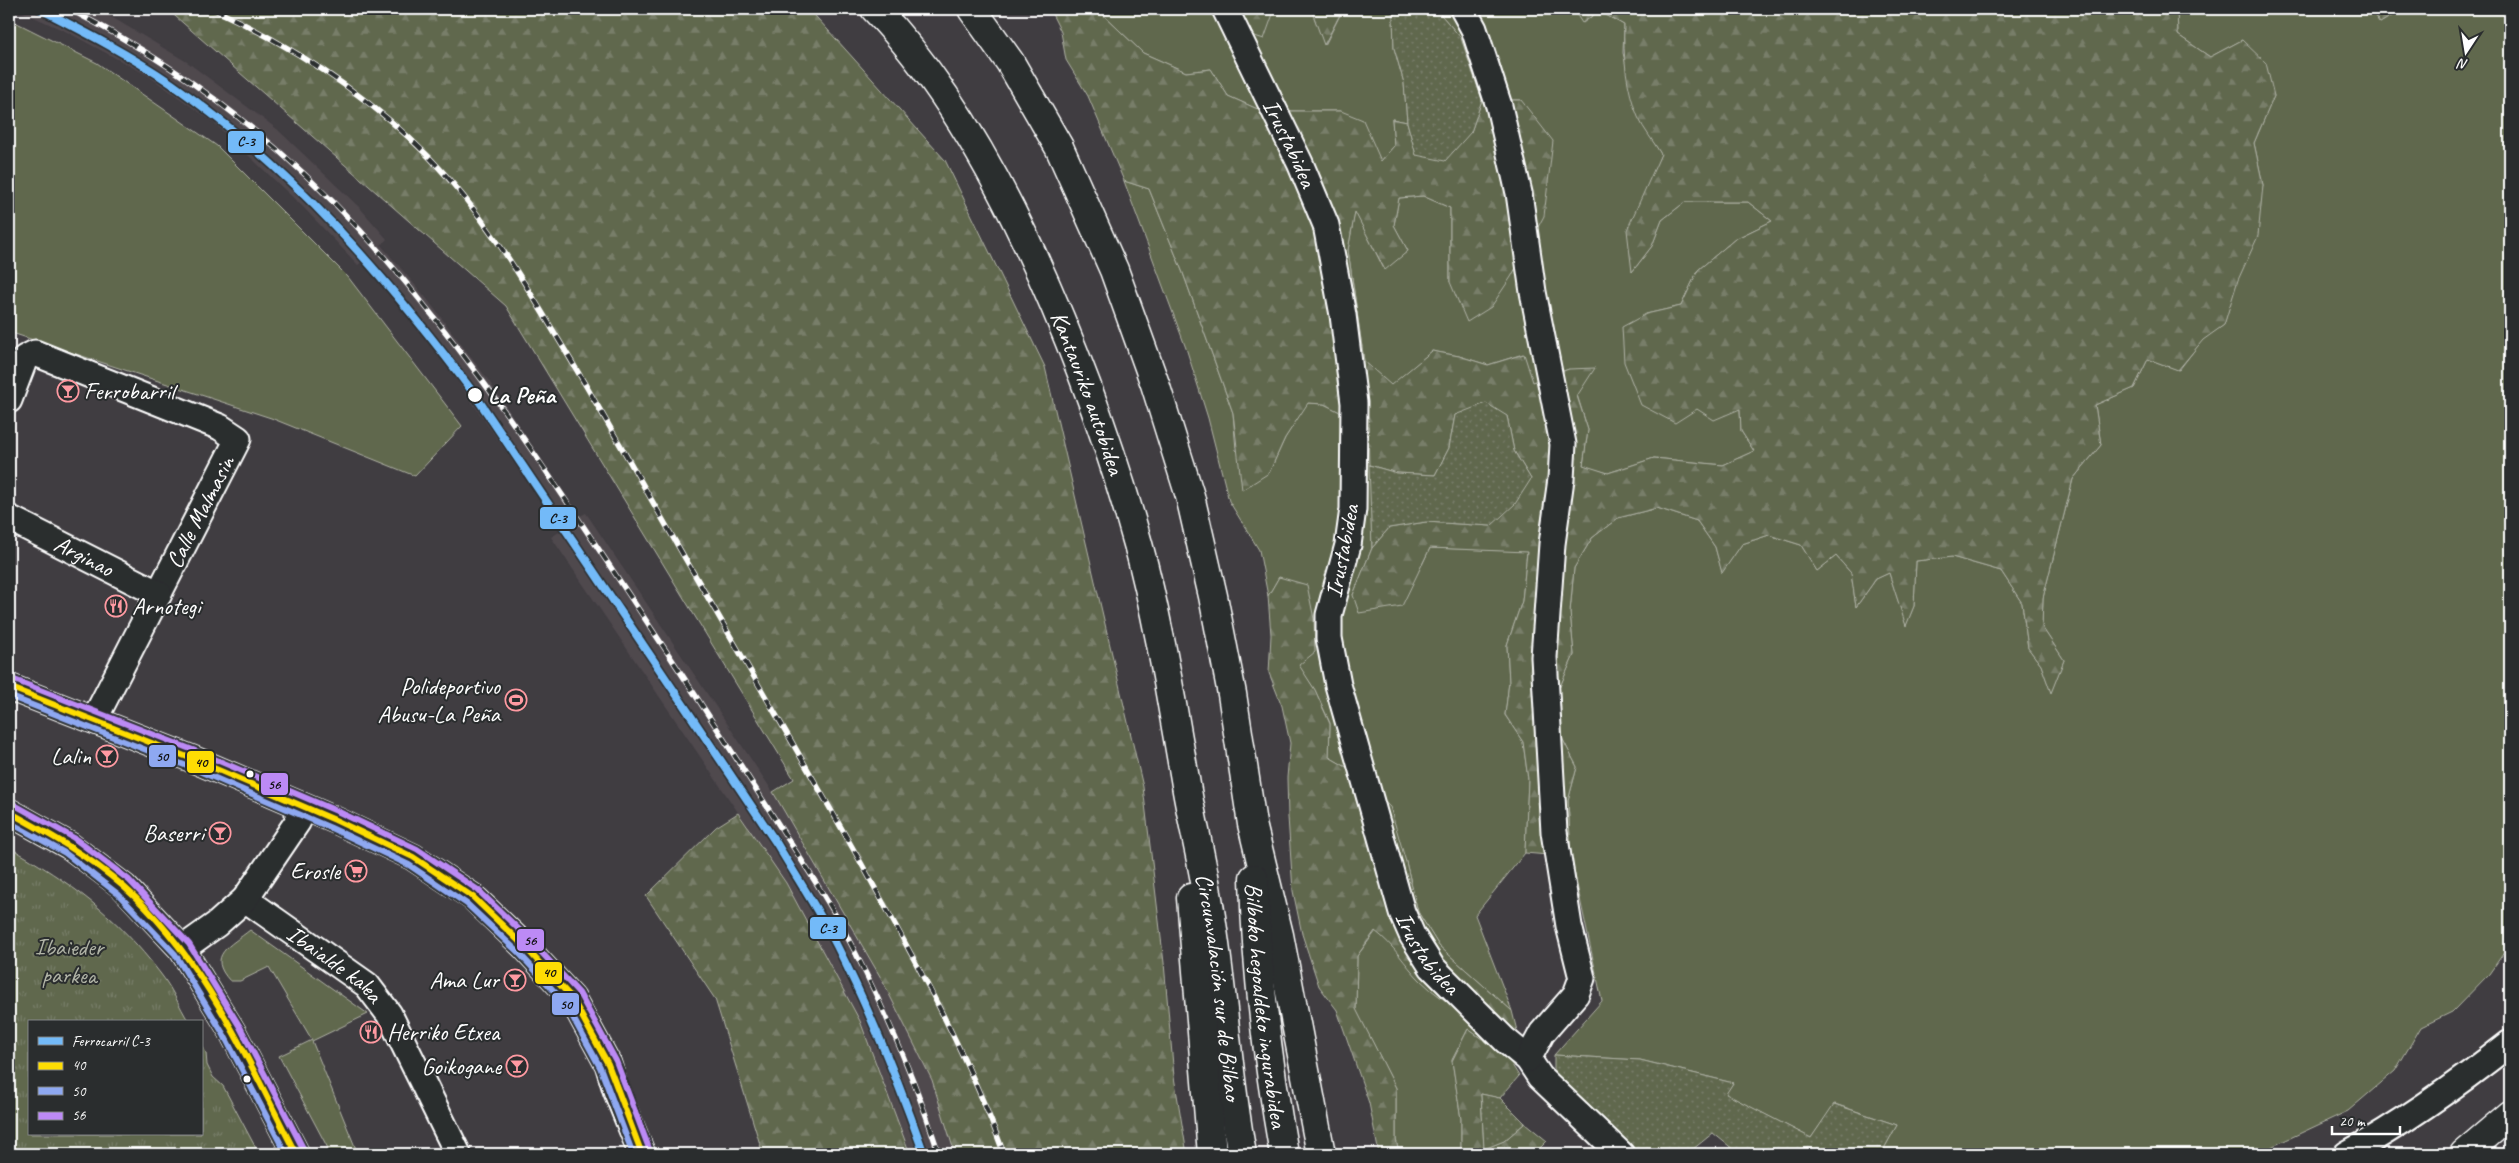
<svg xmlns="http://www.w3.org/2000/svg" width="2519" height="1163" font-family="Caveat,sans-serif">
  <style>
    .built { fill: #4f484e }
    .grass { fill: #60674e; stroke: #b0b3a6 }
    .forest { fill: url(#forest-firs); stroke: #b0b3a6 }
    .park { fill: url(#park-tufts); stroke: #b0b3a6 }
    .garden { fill: url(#garden-dots); stroke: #b0b3a6 }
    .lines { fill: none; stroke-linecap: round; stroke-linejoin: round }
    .street-casing { stroke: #fff; stroke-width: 29 }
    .highway-casing { stroke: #fff; stroke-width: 31 }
    .street { stroke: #2a2d2e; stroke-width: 25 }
    .highway { stroke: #2a2d2e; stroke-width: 28 }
    .rail-casing { stroke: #fff; stroke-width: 5.5 }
    .rail { stroke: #2a2d2e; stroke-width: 4; stroke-dasharray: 11; stroke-linecap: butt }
    .bus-1-casing { stroke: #2a2d2e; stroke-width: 10 }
    .bus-2-casing { stroke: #2a2d2e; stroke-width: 10 }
    .bus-3-casing { stroke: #2a2d2e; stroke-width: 10 }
    .bus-1 { stroke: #fedd03; stroke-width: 6 }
    .bus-2 { stroke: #8ea8f1; stroke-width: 6 }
    .bus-3 { stroke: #bc8af5; stroke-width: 6 }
    .rail-1-casing { stroke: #2a2d2e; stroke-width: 11 }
    .rail-1 { stroke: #73baf8; stroke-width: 8 }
    .stop-dot { fill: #fff; stroke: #2a2d2e; stroke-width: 2 }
    .labels { text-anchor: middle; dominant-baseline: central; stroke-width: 4; stroke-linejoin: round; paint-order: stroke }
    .street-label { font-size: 24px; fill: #fff; stroke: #2a2d2e }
    .poi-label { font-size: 24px; fill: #fff; stroke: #2a2d2e; text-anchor: end }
    .stop-label { font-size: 24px; font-weight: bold; fill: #fff; stroke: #2a2d2e; text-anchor: start }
    .park-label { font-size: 24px; fill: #b0b3a6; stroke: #2a2d2e }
    .line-badge { stroke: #2a2d2e; stroke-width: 2 }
    .pale-badge-label { font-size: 14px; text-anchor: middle; font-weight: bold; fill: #111 }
  </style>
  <defs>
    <pattern id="forest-firs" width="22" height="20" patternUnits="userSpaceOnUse" patternTransform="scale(1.25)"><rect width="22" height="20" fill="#60674e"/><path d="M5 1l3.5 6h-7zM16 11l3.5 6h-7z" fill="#787e69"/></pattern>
    <pattern id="park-tufts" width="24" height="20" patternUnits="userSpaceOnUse" patternTransform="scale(1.25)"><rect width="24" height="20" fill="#60674e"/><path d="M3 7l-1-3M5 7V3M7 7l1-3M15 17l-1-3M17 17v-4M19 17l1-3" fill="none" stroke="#787e69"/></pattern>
    <pattern id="garden-dots" width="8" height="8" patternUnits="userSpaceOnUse" patternTransform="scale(1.25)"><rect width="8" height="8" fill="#60674e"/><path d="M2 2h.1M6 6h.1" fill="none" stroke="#787e69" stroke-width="1.8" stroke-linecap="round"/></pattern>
  </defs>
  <rect width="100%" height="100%" fill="#403d41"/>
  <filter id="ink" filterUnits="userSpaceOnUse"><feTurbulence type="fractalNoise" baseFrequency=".02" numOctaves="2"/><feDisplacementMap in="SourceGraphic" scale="10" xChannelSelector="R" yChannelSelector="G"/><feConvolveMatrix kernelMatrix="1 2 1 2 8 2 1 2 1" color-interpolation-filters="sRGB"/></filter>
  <g filter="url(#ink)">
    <!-- built -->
    <path class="built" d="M16,9H98L187,62L277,129L360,208L387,239L381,245L427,299L486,377L580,516L586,513L773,792L881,978L932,1080L955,1154H910L860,1021L786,883L551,537L561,531L453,375L393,296L363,261L358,265L304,208L213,122L147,75L67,32Z"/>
    <!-- grass -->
    <g class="grass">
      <path d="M1097,9H1234L1273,14V9H1311L1325,45L1343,9H1390L1393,15L1394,48L1404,83L1407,122L1392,119L1394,146L1381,161L1341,111H1262L1228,96L1211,69L1186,72L1143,53Z"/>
      <path d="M1436,9H1573L1583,23L1599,11L1624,25L1623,53L1639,118L1661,154L1646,192L1632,272L1652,246L1662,220L1685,202H1748L1772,221L1735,239L1698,270L1681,306L1646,314L1697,409H1740L1741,431L1754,451L1723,465L1654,458L1608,473L1583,466L1588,430L1569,369L1532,382L1523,354L1488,365L1459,356L1432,351L1391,386L1364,361L1348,250L1355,211L1384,269L1408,251L1394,225L1399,198L1423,196L1450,208V282L1521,100H1482L1461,38Z"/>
      <path d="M2177,9H2370L2380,23L2403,9H2510V944L2489,974L2452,1012L2421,1027L2395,1071L2348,1111L2273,1146L2262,1154H1881L1897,1125L1835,1104L1811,1138L1725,1094L1733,1083L1640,1060L1554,1055L1602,1001L1571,857L1568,801L1577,767L1562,738L1557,693L1574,655L1570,612L1574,568L1592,538L1618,518L1657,508L1697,521L1715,547L1722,572L1742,544L1769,535L1801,545L1817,571L1836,556L1851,573L1856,607L1876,579L1889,573L1906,625L1914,606L1916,561L1952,557L2001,571L2022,603L2028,648L2041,665L2051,692L2064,660L2042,627L2043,598L2073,479L2101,445L2095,405L2134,388L2148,359L2179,370L2203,339L2224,325L2263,185L2254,143L2274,96L2242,40L2210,57L2178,35Z"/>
      <path d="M9,19L97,63L217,146L348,277L462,426L415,476L271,418L9,332Z"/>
      <path d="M1124,181L1149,189L1183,273L1233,413L1236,450L1269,473L1285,438L1307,403L1324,404L1369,426L1372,548L1353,595L1422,565L1430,548L1527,551L1522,601L1507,645L1509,682L1505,715L1523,742L1528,779L1525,853L1475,915L1512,1011L1439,946L1418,912L1406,862L1348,768L1329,757L1330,723L1315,690L1298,665L1279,577L1268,596L1259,550L1229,501L1208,418L1187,351Z"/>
      <path d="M250,930L368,1014L312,1041L358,1154H331L279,1056L312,1040L269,967L240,981H230C206,955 230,946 250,930Z"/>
      <path d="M1376,931L1398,951L1419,979L1519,1039L1507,1057L1468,1029L1452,1060L1461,1119V1154H1399L1396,1139V1088L1356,1010L1357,956Z"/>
    </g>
    <!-- forest -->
    <g class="forest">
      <path d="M167,9H809L945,160L1045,367L1143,787L1164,963L1174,1077L1187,1154H955L932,1080L881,978L773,792L794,779L506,306Z"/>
      <path d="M1097,9L1143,53L1186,72L1211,69L1228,96L1262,111H1341L1363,120L1381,161L1394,146L1392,119L1407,122L1416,155L1471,132L1482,100H1521L1553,141L1544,216L1511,277L1491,307L1467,322L1450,282V208L1423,196L1399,198L1394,225L1408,251L1385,270L1355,212L1348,250L1364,361L1391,385L1432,351L1459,356L1488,365L1524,354L1533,382L1569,369L1595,368L1577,396L1588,430L1583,465L1608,473L1654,458L1723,465L1754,451L1741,431L1740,409L1714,420L1697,409L1675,423L1641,405L1624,362L1622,327L1646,314L1681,306L1698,270L1735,239L1772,221L1748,202H1685L1662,220L1652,246L1632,272L1627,230L1661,154C1654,142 1644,130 1638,117C1626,89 1623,56 1624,25L1599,11L1582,23L1573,9H2177L2178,35L2210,57L2242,40L2266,63L2274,96L2254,143L2263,185L2258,236L2238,280L2224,325L2203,340L2178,370L2148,359L2134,388L2095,405L2101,445L2073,479L2043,598L2042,627L2064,660L2051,693L2041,665L2028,648L2022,603L2001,571L1952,557L1916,561L1914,606L1906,626L1889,573L1876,579L1856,607L1851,573L1836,556L1817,571L1801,545L1769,535L1742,544L1722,573L1715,547L1697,521L1657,508L1618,518L1592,538L1574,568L1570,612L1574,655L1557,693L1562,738L1577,767L1568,801L1571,857L1525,853L1528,779L1523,742L1505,715L1509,682L1507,645L1522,601L1527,552L1430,548L1402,606L1359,613L1353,595L1372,548L1389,528L1426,522L1491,526L1531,479L1514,451L1507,416L1455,415L1449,448L1435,475L1397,473L1369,465L1368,426L1324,404L1308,403L1285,438L1269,473L1242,490L1233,413L1183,273L1149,189L1124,181L1088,96L1066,60L1061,32L1050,10Z"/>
      <path d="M1234,9H1273V14L1264,39L1245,33Z"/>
      <path d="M1311,9H1343L1324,45Z"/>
      <path d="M2370,9H2403L2380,23Z"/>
      <path d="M1279,577L1307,585L1314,619L1315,652L1299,665L1315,690L1330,724L1329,757L1348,768L1390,807L1406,862L1418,912L1439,946L1512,1011L1519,1039C1484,1022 1447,1007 1420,980C1404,964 1395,946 1375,931L1357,956L1356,1009L1396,1088V1139L1399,1154H1379L1369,1103L1337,1010L1319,986L1302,934L1293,891L1288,817L1287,778L1290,743L1282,706L1269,673L1271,635L1268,596Z"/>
      <path d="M738,813L786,883L860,1021L910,1154H763L715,999L646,896L716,827Z"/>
      <path d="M1468,1029L1507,1057L1519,1076L1500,1098L1481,1094L1484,1149L1504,1141L1525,1123L1547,1141L1534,1154H1461V1119L1452,1061Z"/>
    </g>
    <!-- park -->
    <path class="park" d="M9,847C71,883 116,915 160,973C172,988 179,1006 189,1022H29V1134H201V1043L206,1053L207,1065L213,1077L223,1086L259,1154H9Z"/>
    <!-- garden -->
    <g class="garden">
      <path d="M1403,9H1436L1461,38L1482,100L1471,132L1445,161L1416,155L1407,122L1404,83L1394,48L1393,15Z"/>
      <path d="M1486,403L1507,416L1514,451L1531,479L1515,504L1491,526L1426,522L1389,528L1372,548L1369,465L1397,473L1435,475L1449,448L1455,415Z"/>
      <path d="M1554,1055L1640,1060L1733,1083L1726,1094L1811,1138L1834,1104L1897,1125L1881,1154H1739L1713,1133L1687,1154H1635L1554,1075Z"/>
      <path d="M1481,1094L1500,1098L1525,1123L1504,1141L1484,1149Z"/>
    </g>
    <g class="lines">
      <!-- street casing -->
      <g class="street-casing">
        <g id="street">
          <path id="s1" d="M1225,9L1300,163L1326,225L1343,315L1354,403L1353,509L1348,545L1329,615V638L1338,685L1402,912L1412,935L1432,967L1505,1040L1528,1059L1540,1077L1621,1154"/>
          <path d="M1463,9L1474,29L1499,106L1519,193L1533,292L1563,444L1561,479L1552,544L1544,657L1554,832L1569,926L1582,978L1576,994L1542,1033L1528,1059"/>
          <path d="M9,400L25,358L35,353L220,427L238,439L94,720"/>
          <path id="s2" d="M9,518L159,594"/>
          <path d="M9,687L195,760L335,820L413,857L473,897L524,946L572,998L608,1064L616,1090L642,1154"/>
          <path d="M9,812L70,846L124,887L182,949L232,1031L296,1154"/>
          <path id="s3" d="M245,899L367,985L389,1014L458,1154"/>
          <path d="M182,949L217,924L245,899L298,821V805"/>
          <path d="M2347,1154C2405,1122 2458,1084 2510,1043"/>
        </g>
      </g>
      <!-- highway casing -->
      <g class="highway-casing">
        <g id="highway">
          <path id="s4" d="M875,9C938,74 987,159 1025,239C1071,337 1109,440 1138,544C1159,621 1171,700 1185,779C1191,817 1201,855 1207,893C1223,979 1226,1068 1242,1154"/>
          <path d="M972,9L1010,62L1059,147L1114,270L1155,384L1190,496L1213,596L1232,694L1252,824L1279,935L1321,1154"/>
          <path id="s5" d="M1254,878C1256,971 1268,1063 1284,1154"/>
          <path d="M1191,898L1212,1154"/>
          <path d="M2464,1154L2510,1115"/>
        </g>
      </g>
      <!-- street -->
      <use href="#street" class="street"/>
      <!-- highway -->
      <use href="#highway" class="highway"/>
      <!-- rail casing -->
      <g class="rail-casing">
        <g id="rail">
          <path d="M69,9C179,65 277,140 360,230C476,357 568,504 663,646C701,703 738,761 775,819C797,854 821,888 841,925C880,998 914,1075 939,1154"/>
          <path d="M213,9C293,46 368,95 429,157C481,211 519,273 557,337C605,416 649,497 696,577C754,678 814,778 870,879C920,969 969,1058 1004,1154"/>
        </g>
      </g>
      <!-- rail -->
      <use href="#rail" class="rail"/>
      <!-- bus-1 casing -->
      <g class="bus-1-casing">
        <g id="bus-1">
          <path d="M9,687L195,760L335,820L413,857L473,897L524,946L572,998L608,1064L642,1154"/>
          <path d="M9,812C49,834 89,856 124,887C204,957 248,1061 296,1154"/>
        </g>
      </g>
      <!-- bus-2 casing -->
      <g class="bus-2-casing">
        <g id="bus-2">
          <path d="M9,696L192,768L331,828L409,865L467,904L518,952L565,1003L600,1067L633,1154"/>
          <path d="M9,822L65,853L118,894L175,954L224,1035L286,1154"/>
        </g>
      </g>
      <!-- bus-3 casing -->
      <g class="bus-3-casing">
        <g id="bus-3">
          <path d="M12,679L198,752L339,812L417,849L478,890L530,940L579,993L616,1061L650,1151"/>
          <path d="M13,804L74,838L129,880L189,944L240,1027L304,1150"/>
        </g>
      </g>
      <!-- bus-1 -->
      <use href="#bus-1" class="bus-1"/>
      <!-- bus-2 -->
      <use href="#bus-2" class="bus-2"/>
      <!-- bus-3 -->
      <use href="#bus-3" class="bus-3"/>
      <!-- rail-1 casing -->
      <g class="rail-1-casing">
        <path id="rail-1" d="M40,9C85,32 130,55 172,84C294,170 386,276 475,395L777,844C797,878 819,911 837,946C871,1013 899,1083 924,1154"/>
      </g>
      <!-- rail-1 -->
      <use href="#rail-1" class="rail-1"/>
    </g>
  </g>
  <!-- icons -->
  <defs>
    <g id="bar-ring" transform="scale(1.125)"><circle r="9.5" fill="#2a2d2e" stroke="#ff9aa2" stroke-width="1.5"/><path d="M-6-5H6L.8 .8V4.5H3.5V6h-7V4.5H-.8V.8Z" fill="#ff9aa2"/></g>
    <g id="restaurant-ring" transform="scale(1.125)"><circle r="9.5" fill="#2a2d2e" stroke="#ff9aa2" stroke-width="1.5"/><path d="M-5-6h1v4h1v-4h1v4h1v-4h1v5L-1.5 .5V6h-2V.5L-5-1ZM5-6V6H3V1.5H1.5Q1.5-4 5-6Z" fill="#ff9aa2"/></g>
    <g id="stadium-ring" transform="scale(1.125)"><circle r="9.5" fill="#2a2d2e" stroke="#ff9aa2" stroke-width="1.5"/><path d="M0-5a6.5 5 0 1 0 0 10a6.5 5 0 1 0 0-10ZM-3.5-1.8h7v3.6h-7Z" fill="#ff9aa2"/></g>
    <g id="supermarket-ring" transform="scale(1.125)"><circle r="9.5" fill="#2a2d2e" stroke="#ff9aa2" stroke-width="1.5"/><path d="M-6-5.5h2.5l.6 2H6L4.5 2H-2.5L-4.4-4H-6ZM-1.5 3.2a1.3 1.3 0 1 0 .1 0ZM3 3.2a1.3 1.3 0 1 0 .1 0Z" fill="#ff9aa2"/></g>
  </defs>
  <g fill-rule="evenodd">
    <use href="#bar-ring" x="68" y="391"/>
    <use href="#restaurant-ring" x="116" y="606"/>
    <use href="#stadium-ring" x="516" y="700"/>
    <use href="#bar-ring" x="107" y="756"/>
    <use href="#bar-ring" x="220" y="833"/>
    <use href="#supermarket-ring" x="356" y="871"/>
    <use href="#bar-ring" x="515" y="980"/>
    <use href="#restaurant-ring" x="371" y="1032"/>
    <use href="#bar-ring" x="517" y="1066"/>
  </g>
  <!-- markers -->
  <g class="stop-dot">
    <circle cx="475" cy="395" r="8"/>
    <circle cx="250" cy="774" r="4.5"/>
    <circle cx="247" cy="1079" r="4.5"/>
  </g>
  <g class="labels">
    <!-- street labels -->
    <g class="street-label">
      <text stroke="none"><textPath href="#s1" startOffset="149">Irustabidea</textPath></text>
      <text stroke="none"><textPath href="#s4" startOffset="442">Kantauriko autobidea</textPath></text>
      <text transform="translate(200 512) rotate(-63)">Calle Malmasin</text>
      <text transform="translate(1342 551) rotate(-79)">Irustabidea</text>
      <text stroke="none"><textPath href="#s2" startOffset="84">Arginao</textPath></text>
      <text stroke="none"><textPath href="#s1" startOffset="989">Irustabidea</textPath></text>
      <text stroke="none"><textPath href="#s3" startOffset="111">Ibaialde kalea</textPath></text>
      <text stroke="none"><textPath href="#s4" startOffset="1052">Circunvalación sur de Bilbao</textPath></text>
      <text stroke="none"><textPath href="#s5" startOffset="128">Bilboko hegoaldeko ingurabidea</textPath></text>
    </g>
    <!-- poi labels -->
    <g class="poi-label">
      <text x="84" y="391" text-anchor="start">Ferrobarril</text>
      <text x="132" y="606" text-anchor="start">Arnotegi</text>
      <text x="500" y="686">Polideportivo<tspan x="500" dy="28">Abusu-La Peña</tspan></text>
      <text x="91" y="756">Lalin</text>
      <text x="204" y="833">Baserri</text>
      <text x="340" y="871">Erosle</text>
      <text x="499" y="980">Ama Lur</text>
      <text x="387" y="1032" text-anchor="start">Herriko Etxea</text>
      <text x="501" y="1066">Goikogane</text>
    </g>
    <!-- stop labels -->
    <g class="stop-label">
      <text x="488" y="395">La Peña</text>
    </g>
    <!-- park labels -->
    <g class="park-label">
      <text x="69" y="947">Ibaieder<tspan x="69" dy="28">parkea</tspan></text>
    </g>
  </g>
  <g class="line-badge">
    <rect x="227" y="130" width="38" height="24" rx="5" fill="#73baf8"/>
    <rect x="539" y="506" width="38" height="24" rx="5" fill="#73baf8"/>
    <rect x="148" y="744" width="29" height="24" rx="5" fill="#8ea8f1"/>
    <rect x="186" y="750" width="29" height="24" rx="5" fill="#fedd03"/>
    <rect x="260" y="772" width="29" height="24" rx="5" fill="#bc8af5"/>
    <rect x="809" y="916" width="38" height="24" rx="5" fill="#73baf8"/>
    <rect x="516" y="928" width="29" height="24" rx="5" fill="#bc8af5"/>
    <rect x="534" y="961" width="29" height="24" rx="5" fill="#fedd03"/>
    <rect x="551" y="992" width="29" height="24" rx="5" fill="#8ea8f1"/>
  </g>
  <g class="pale-badge-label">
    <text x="246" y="146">C-3</text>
    <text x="558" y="523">C-3</text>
    <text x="162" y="761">50</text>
    <text x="201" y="767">40</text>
    <text x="274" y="789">56</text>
    <text x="828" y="933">C-3</text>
    <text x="530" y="945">56</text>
    <text x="549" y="977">40</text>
    <text x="566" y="1009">50</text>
  </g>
  <!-- margin -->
  <rect width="2519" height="1163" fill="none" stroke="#2a2d2e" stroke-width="30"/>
  <rect x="15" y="15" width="2489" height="1133" fill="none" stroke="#fff" stroke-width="2" filter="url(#ink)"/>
  <!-- legend -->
  <rect x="28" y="1020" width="175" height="115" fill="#2a2d2e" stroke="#7f8182"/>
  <rect x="38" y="1037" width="25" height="8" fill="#73baf8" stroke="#7f8182"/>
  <text x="72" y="1046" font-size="15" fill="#ffffff">Ferrocarril C-3</text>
  <rect x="38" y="1062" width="25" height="8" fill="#fedd03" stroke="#7f8182"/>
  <text x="72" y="1070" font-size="15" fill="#ffffff">40</text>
  <rect x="38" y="1087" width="25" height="8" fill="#8ea8f1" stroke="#7f8182"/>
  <text x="72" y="1096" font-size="15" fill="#ffffff">50</text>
  <rect x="38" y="1112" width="25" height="8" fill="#bc8af5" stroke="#7f8182"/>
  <text x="72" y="1120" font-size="15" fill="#ffffff">56</text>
  <!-- north arrow -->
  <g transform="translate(2466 52) rotate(192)" stroke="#2a2d2e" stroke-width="4" paint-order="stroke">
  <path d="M0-4L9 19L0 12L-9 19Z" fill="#ffffff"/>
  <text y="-8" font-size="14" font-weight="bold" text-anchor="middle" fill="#ffffff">N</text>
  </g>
  <!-- scale -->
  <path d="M2332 1126v8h68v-8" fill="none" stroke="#ffffff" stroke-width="2.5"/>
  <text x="2339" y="1126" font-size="15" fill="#ffffff" stroke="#2a2d2e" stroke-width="4" paint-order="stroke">20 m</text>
</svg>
